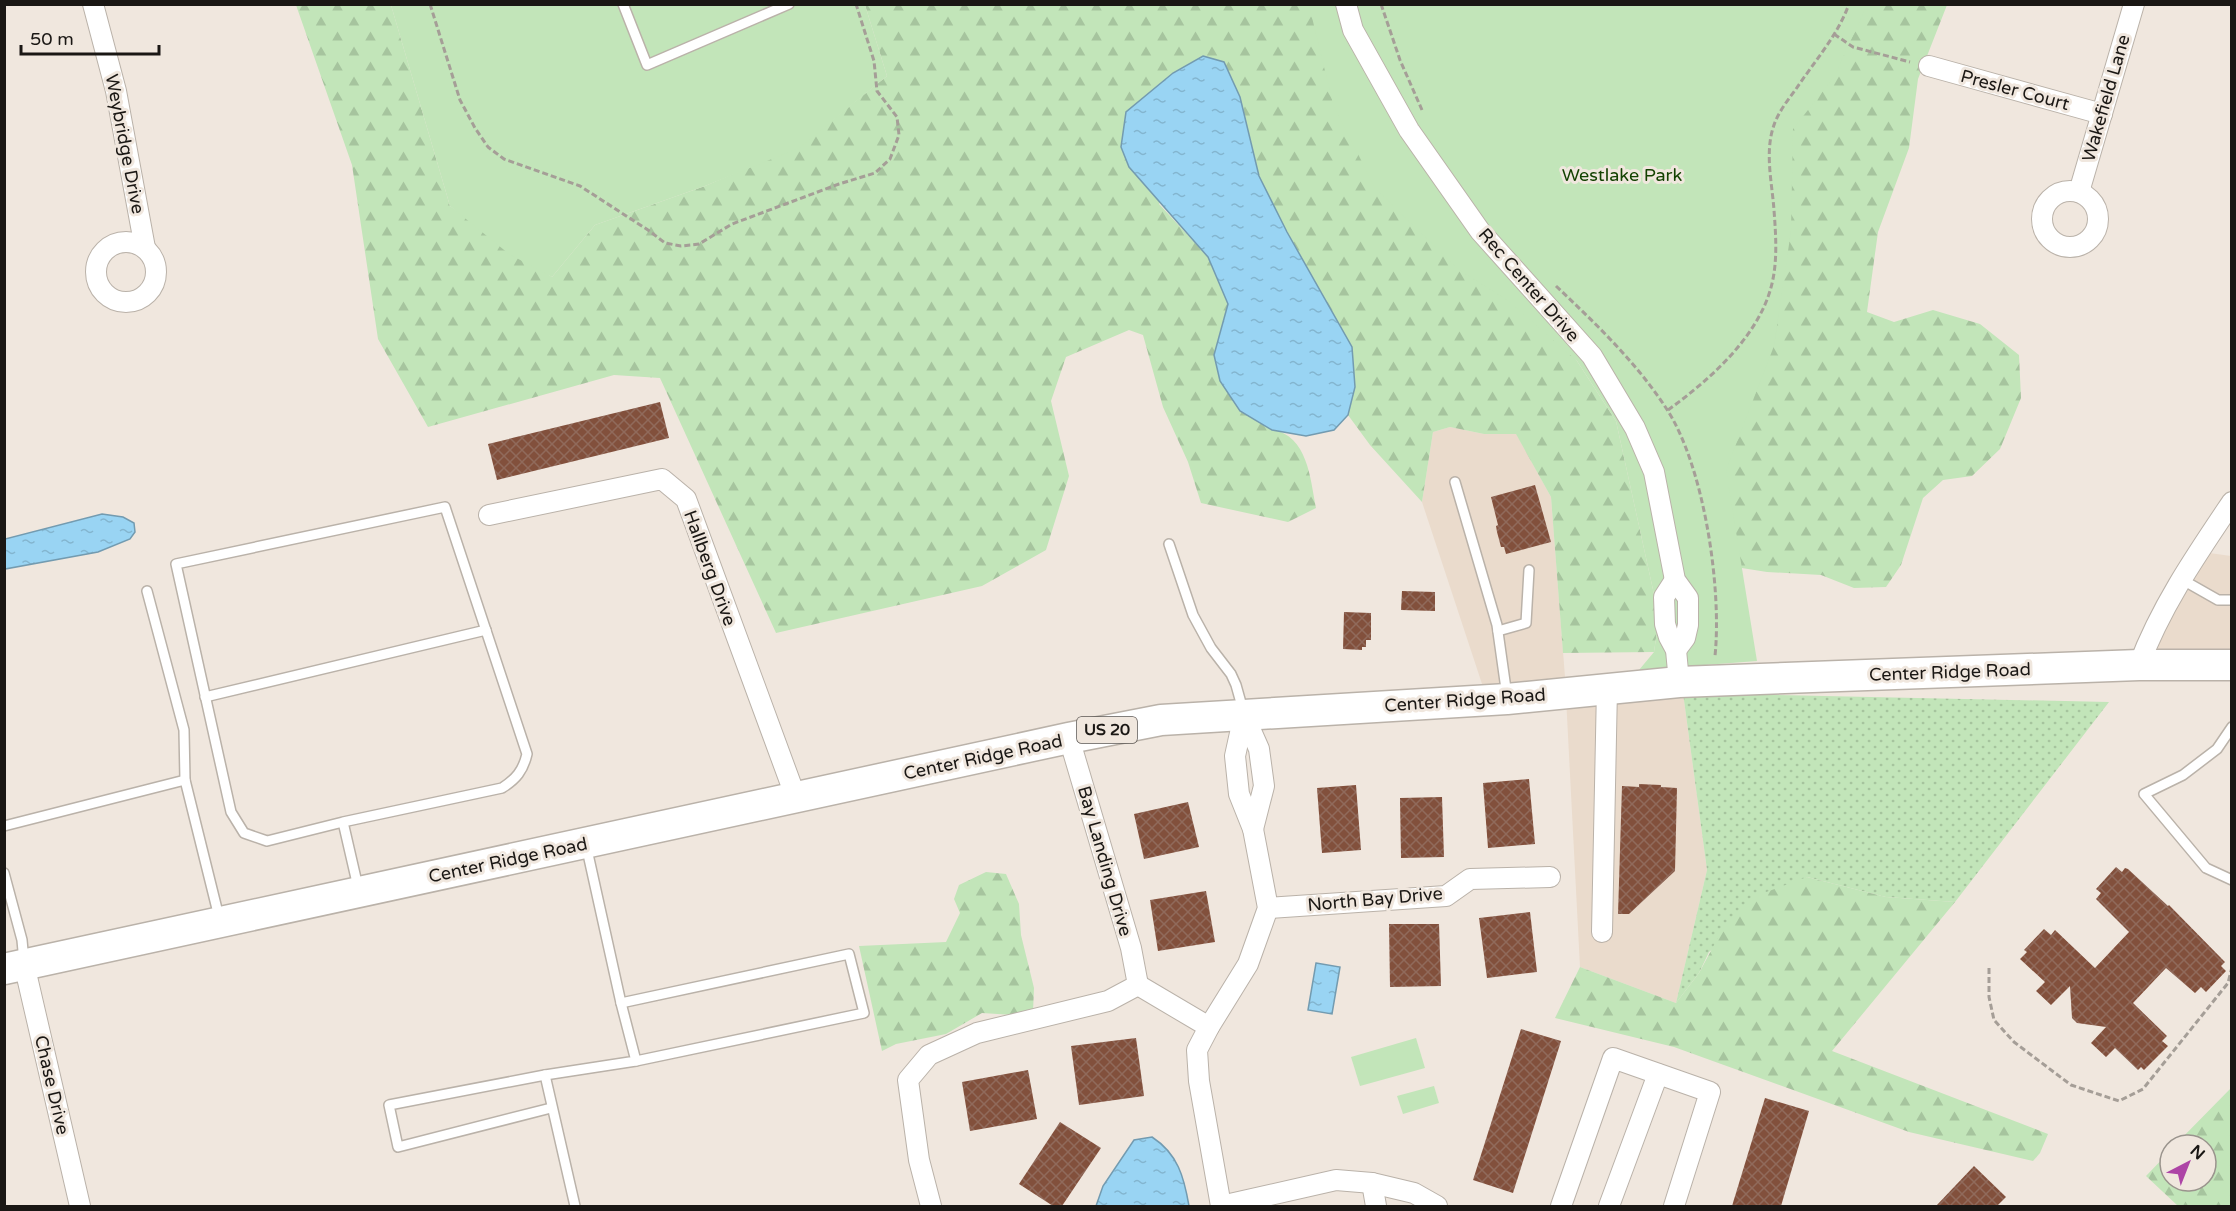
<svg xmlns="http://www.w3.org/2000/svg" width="2236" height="1211" font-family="'Varela Round',sans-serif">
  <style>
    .built { fill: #eadbcc }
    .grass { fill: url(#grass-dots) }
    .forest { fill: url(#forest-firs) }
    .park { fill: #c2e5b9 }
    .water { fill: url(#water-ripples); stroke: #739bb0; stroke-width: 1.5 }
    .building { fill: url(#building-cross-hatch) }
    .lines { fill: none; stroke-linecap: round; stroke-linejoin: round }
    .service-casing { stroke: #bab2a9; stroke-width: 12 }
    .minor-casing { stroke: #bab2a9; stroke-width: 22 }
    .primary-casing { stroke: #bab2a9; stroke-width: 33 }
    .path { stroke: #a59e97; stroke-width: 3; stroke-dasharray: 6 3; stroke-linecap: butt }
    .service { stroke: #fff; stroke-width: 9 }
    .minor { stroke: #fff; stroke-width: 20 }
    .primary { stroke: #fff; stroke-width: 30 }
    .labels { text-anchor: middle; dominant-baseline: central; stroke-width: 6; stroke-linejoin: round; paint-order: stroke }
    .shield { fill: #f0e7de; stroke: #5a5551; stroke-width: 1.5 }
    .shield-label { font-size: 16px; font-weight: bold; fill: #1a1714 }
    .street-label { font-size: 18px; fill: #1a1714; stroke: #f0e7de }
    .park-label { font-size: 18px; fill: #134201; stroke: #f0e7de }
  </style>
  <defs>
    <pattern id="grass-dots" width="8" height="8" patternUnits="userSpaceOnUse" patternTransform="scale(1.5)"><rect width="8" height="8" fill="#c2e5b9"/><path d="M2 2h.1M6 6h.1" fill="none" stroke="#a6c49e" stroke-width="1.8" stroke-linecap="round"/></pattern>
    <pattern id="forest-firs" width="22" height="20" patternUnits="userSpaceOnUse" patternTransform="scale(1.5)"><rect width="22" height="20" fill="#c2e5b9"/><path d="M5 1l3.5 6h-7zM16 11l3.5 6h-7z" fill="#a6c49e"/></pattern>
    <pattern id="water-ripples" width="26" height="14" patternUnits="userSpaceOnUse" patternTransform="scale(1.5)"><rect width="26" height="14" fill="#99d4f3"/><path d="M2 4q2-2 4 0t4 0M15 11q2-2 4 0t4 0" fill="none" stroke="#83b5cf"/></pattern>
    <pattern id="building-cross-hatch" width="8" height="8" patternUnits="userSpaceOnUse" patternTransform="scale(1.5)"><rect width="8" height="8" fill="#82503c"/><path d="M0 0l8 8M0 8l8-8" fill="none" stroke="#906a5b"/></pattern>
  </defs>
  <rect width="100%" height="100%" fill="#f0e7de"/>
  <!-- built -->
  <g class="built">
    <path d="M1450,427L1484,434L1516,433L1551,497L1565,677L1485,693L1422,502L1433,432Z"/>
    <path d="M2188,550L2231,556V659L2136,648Z"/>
    <path d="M1683,693L1707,870L1676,1003L1580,967L1566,697Z"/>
  </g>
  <!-- grass -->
  <path class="grass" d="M1683,693L2109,702L1955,902L1886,897L1807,877L1709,952L1699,973L1676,1003L1707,870Z"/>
  <!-- forest -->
  <g class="forest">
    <path d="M296,5H391L450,206L552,277L595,225L705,186L801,145L887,76L865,5H1312L1577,361L1616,421L1659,617L1654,652L1563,653L1551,497L1516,434H1484L1450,427L1433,432L1422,502L1370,445L1348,415L1355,387L1352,347L1287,232L1259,176L1240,97L1224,62L1159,204L1208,257L1228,304L1214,355L1272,429C1308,437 1310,477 1316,508L1288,522L1201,503L1188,462L1163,407L1143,335L1129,330L1066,357L1051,401L1069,476L1046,550L982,586L776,633L660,378L614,375L428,427L378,339L352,165Z"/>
    <path d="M1396,5H1947L1918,79L1909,148L1878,232L1867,312L1894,322L1933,310L1980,324L2019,355L2021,398L2000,449L1972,476L1943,480L1923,498L1901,565L1886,587L1854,588L1821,575L1767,572L1729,566Z"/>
    <path d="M986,872L1006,874L1019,904L1021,935L1034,988L1033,1012L1013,1015L982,1013L946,1034L896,1044L882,1051L859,946L946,942L960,913L954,899L959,885Z"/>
    <path d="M1807,877L1886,897L1955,902L1832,1051L2048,1134L2040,1153L2033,1161L1909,1132L1674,1047L1555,1018L1580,967L1676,1003L1699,973L1721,932L1750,898Z"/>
    <path d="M2231,1088V1206H2178L2146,1176L2170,1151V1181H2206V1145H2175Z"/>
  </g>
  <!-- park -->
  <g class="park">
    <path d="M391,5H865L887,76L799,148L705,186L595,225L552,277L509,254L450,206Z"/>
    <path d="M1309,5H1867L1834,77L1793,129L1791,231L1774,346L1726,470L1757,661L1639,670L1654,652L1659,617L1616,421L1577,361L1507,300L1459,270L1375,188L1333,104Z"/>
    <path d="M1416,1038L1425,1068L1360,1086L1351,1057Z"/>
    <path d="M1434,1086L1439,1103L1403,1114L1397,1096Z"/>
  </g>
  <!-- water -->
  <g class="water">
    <path d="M1203,56L1224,62L1240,97L1259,176L1287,232L1352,347L1355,387L1348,415L1334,430L1306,436L1272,430L1240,411L1220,381L1214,355L1228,304L1208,257L1129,167L1121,147L1126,112L1173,73Z"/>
    <path d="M102,514L123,517L134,523L135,532L130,539L98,552L5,569V539Z"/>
    <path d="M1316,963L1340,967L1332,1014L1308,1010Z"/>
    <path d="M1152,1137C1178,1154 1184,1177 1189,1206H1096L1103,1186L1134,1140Z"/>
  </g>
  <!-- building -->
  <g class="building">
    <path d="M660,402L669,438L497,480L488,444Z"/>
    <path d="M1535,485L1551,542L1506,554L1504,547H1501L1497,532L1496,526L1498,525L1491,497Z"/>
    <path d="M1402,591L1435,592V611L1401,610Z"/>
    <path d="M1344,612L1371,613V640H1366V647H1362V650L1343,649Z"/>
    <path d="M1529,779L1535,844L1488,848L1483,783Z"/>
    <path d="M1639,784L1661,785V787L1677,788L1675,871L1629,914H1618L1622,786L1639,787Z"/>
    <path d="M1356,785L1361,850L1322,853L1317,788Z"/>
    <path d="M1442,797L1444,857L1401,858L1400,798Z"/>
    <path d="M1188,802L1199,847L1144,859L1134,814Z"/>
    <path d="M2116,867L2122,872L2125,868L2128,869L2168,906L2169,905L2222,959L2225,962L2221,966L2226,971L2206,992L2201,987L2195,993L2166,968L2133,1003L2167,1036L2162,1041L2168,1046L2144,1070L2141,1067L2138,1070L2115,1048L2106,1057L2091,1043L2106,1027L2077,1023L2072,1018L2070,986L2051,1005L2036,991L2045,982L2020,959L2027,952L2024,950L2044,929L2051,935L2055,930L2095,968L2129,932L2096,899L2101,893L2096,889Z"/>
    <path d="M1206,891L1215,942L1158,951L1150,900Z"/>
    <path d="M1530,912L1537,972L1487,978L1479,918Z"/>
    <path d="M1389,924H1439L1441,986L1390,987Z"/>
    <path d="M1521,1029L1561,1041L1513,1193L1473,1180Z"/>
    <path d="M1136,1038L1144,1096L1079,1105L1071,1046Z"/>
    <path d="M1028,1070L1037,1119L970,1131L962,1082Z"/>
    <path d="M1765,1098L1809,1111L1781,1206H1732Z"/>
    <path d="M1060,1122L1101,1148L1062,1206H1053L1019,1184Z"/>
    <path d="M1974,1166L2006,1197L1997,1206H1936Z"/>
  </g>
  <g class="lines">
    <!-- service casing -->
    <g class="service-casing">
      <g id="service">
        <path d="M623,4L647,65L789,4"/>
        <path d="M1455,482L1497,625L1507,696"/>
        <path d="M1169,544L1193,615L1211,648L1231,674L1236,685L1243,710"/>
        <path d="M2181,579L2218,600H2232"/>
        <path d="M147,591L184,730L185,780"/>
        <path d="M1498,631L1526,623L1529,570"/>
        <path d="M205,697L486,630"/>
        <path d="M2232,727L2217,749L2183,775L2144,794L2206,868L2232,880"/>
        <path d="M343,822L502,788C516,779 523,771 527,754L445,507L176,564L231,812L244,833L267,841L343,822L358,887"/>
        <path d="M4,826L185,780L219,917"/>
        <path d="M4,873L22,940L24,962"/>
        <path d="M621,1003L849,954L864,1013L636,1061"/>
        <path d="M545,1075L575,1206"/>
        <path d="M551,1108L398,1147L389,1105L545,1075L636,1061L621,1003L586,845"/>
      </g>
    </g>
    <!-- minor casing -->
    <g class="minor-casing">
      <g id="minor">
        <path d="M93,4L116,91L145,248"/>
        <path d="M1346,4L1353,30L1409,130L1480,231L1592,356L1635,428L1654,472L1675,580L1688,598V625L1685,638L1676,650"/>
        <path d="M1929,66L2102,114"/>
        <circle cx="2070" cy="219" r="28"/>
        <path d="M2079,192L2134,4"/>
        <circle cx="126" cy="272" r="30"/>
        <path d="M489,515L662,479L686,499L796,798"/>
        <path d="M1675,580L1664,597L1665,624L1669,637L1676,650L1679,682"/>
        <path d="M2139,665C2161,606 2197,554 2232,502"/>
        <path d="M1244,715L1259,749L1264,786L1253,829"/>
        <path d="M1268,908L1446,896L1470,879L1550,877"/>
        <path d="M1602,932L1607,688"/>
        <path d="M24,964L80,1206"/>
        <path d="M1138,985L1209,1027"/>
        <path d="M1372,1183L1376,1206"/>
        <path d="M931,1206L919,1160L908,1080L929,1055L977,1033L1108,1001L1138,985L1131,948L1069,738"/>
        <path d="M1221,1206L1199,1081L1197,1050L1209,1027L1248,964L1268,908L1253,829L1239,794L1235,756L1244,715"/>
        <path d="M1221,1206L1336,1180L1372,1183L1414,1193L1437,1206"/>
        <path d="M1561,1206L1613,1058L1710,1092L1674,1206"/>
        <path d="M1609,1206L1658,1074"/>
      </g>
    </g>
    <!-- primary casing -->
    <g class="primary-casing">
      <path id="primary" d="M4,969L1069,738L1161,720L1507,699L1679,682L2139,665H2232"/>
    </g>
    <!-- path -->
    <g class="path">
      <path d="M430,4L460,100L475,128L488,147L504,159L580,186L648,230L665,243L681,246L699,244L732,224L839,184L875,173L890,159L899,135L897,117L877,91L874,61L856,4"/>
      <path d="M1381,4L1400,60L1422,110"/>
      <path d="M1834,34L1853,47L1910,62"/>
      <path d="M1556,286C1596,324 1636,362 1666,408C1704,465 1722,588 1715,656"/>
      <path d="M1668,410C1708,381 1755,340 1770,291C1778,265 1776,237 1774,210C1772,183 1765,154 1773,128C1777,114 1787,101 1796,89C1814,62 1838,35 1849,4"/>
      <path d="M1989,968V997L1994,1020L2014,1042L2071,1085L2119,1101L2143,1089L2228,983L2232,967"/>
    </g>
    <!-- service -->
    <use href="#service" class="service"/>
    <!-- minor -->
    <use href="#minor" class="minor"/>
    <!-- primary -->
    <use href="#primary" class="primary"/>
  </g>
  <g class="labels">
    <!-- shield labels -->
    <rect class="shield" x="1077" y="717" width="60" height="26" rx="4.5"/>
    <g class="shield-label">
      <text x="1107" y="730">US 20</text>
    </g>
    <!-- street labels -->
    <g class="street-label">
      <text transform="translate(2015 90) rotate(15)">Presler Court</text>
      <text transform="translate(2106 98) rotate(-74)">Wakefield Lane</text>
      <text transform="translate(125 144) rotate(79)">Weybridge Drive</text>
      <text transform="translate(1529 285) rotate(49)">Rec Center Drive</text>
      <text transform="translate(710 568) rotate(70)">Hallberg Drive</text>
      <text transform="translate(1950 672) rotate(-2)">Center Ridge Road</text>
      <text transform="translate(1465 700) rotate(-4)">Center Ridge Road</text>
      <text transform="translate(983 757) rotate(-12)">Center Ridge Road</text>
      <text transform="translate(508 860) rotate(-12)">Center Ridge Road</text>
      <text transform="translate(1105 861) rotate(74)">Bay Landing Drive</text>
      <text transform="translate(1375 899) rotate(-5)">North Bay Drive</text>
      <text transform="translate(52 1085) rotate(77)">Chase Drive</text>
    </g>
    <!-- park labels -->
    <g class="park-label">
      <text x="1622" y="175">Westlake Park</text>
    </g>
  </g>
  <!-- border -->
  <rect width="2236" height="1211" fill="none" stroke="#1a1714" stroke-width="12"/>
  <!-- north arrow -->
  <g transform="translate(2188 1163) rotate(42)"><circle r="28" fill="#f0e7de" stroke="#9a948d" stroke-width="1.5"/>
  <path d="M0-4.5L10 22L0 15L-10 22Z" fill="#ad44a6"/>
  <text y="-9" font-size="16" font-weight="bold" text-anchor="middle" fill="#1a1714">N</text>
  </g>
  <!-- scale -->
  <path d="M21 45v9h138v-9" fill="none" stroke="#1a1714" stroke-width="3"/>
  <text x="30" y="45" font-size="18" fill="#1a1714" stroke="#f0e7de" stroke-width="4.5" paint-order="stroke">50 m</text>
</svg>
